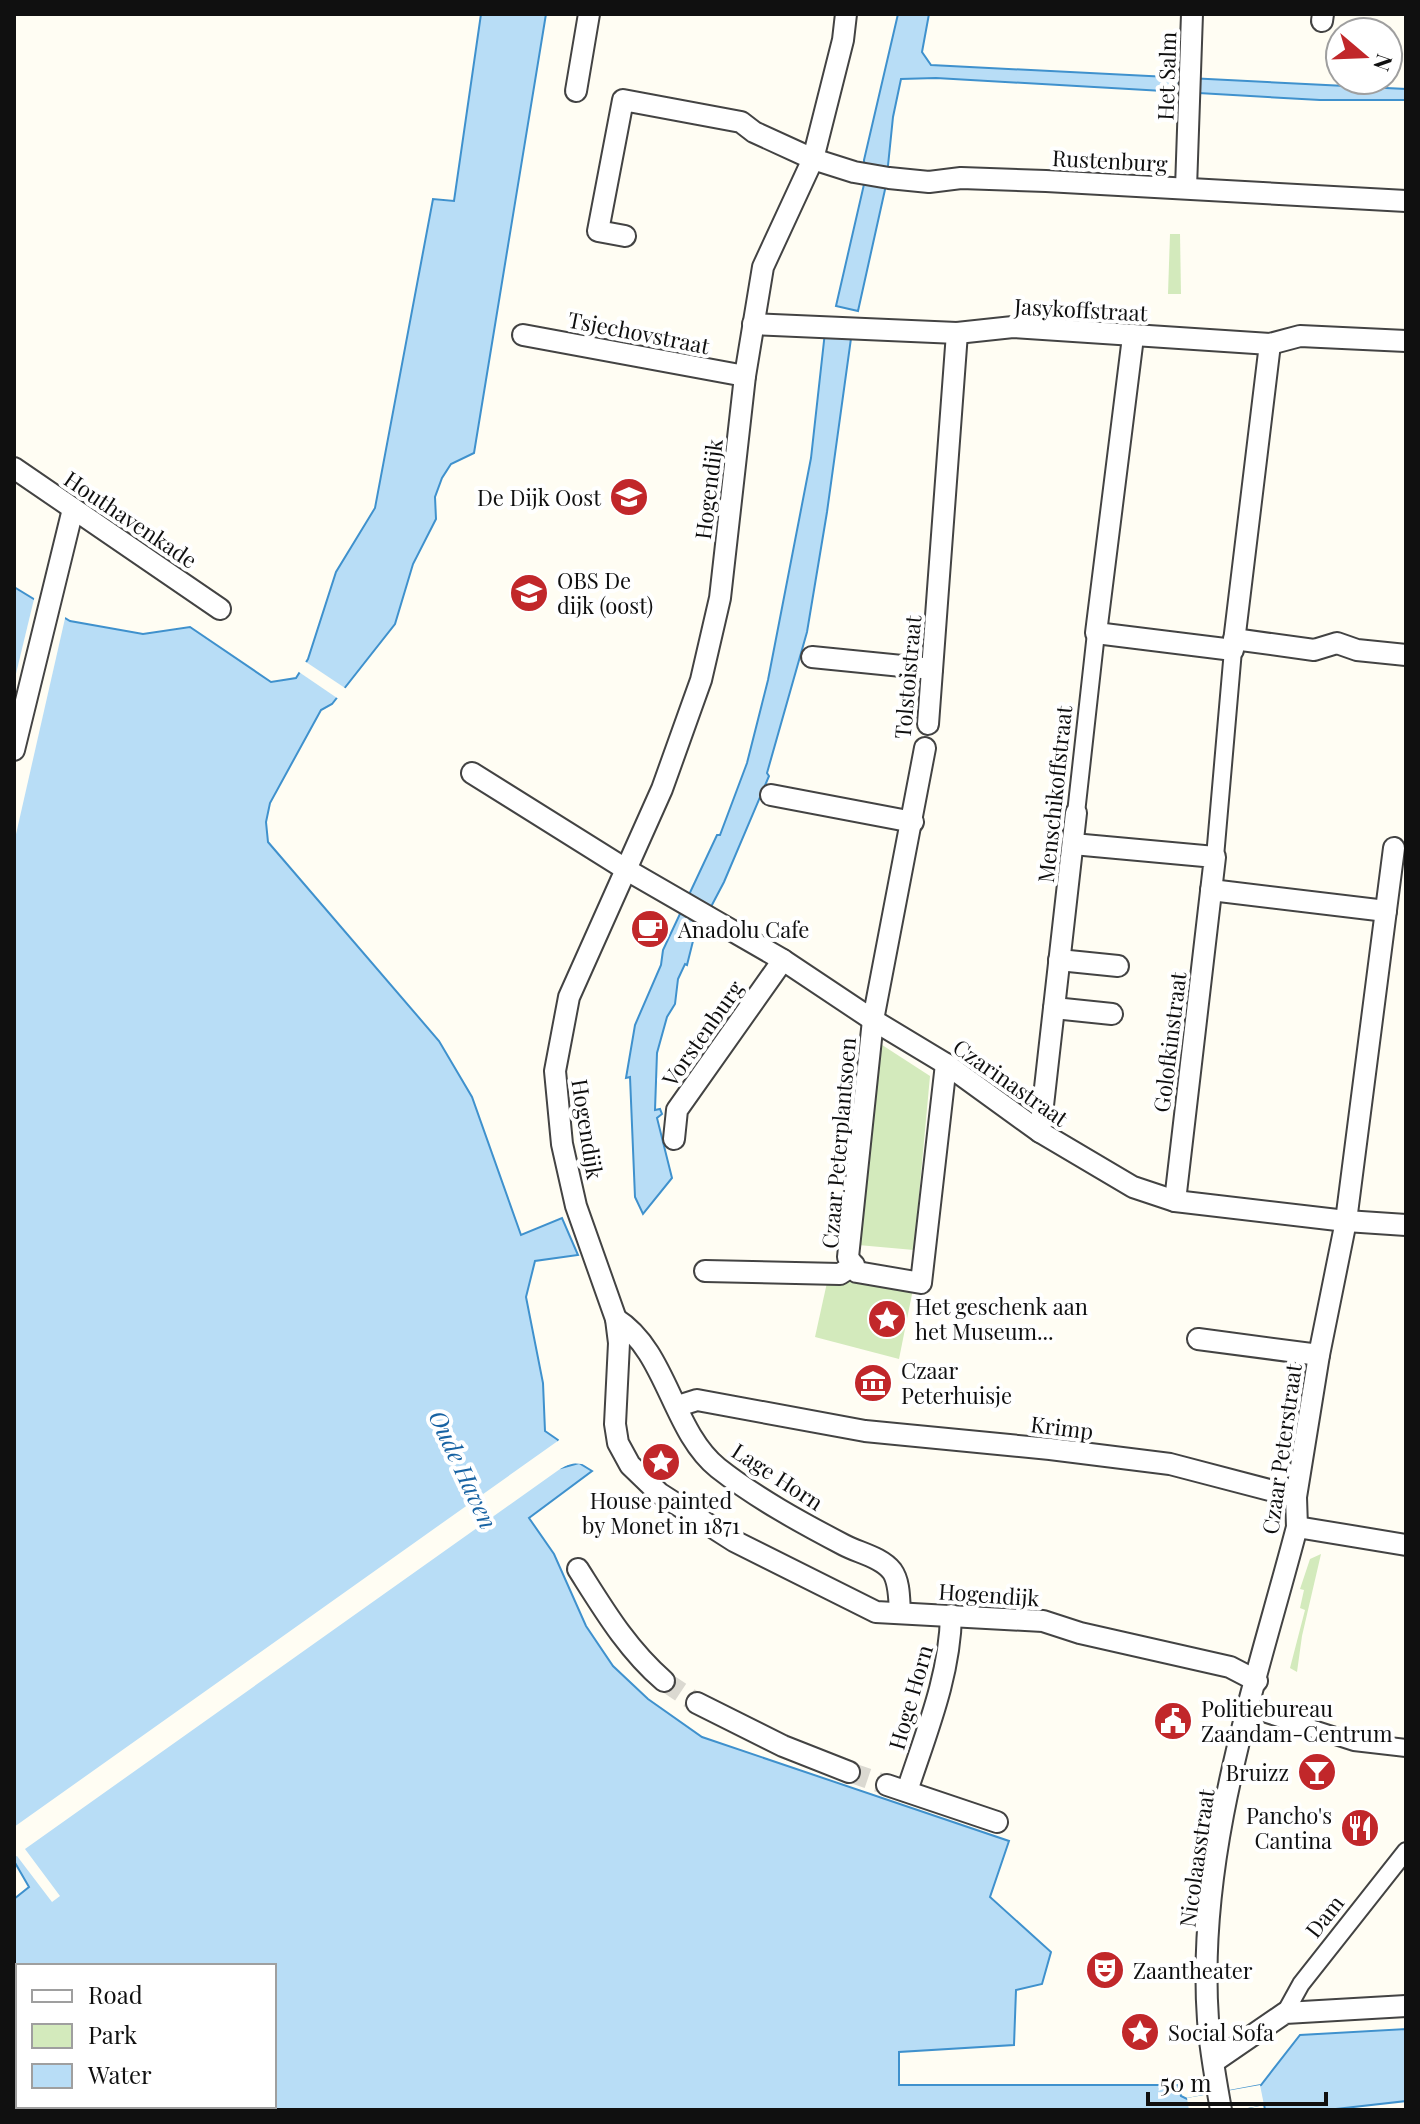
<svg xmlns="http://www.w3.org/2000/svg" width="1420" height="2124" font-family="'Playfair Display',serif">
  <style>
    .green { fill: #d3eabc }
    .water { fill: #b8ddf6; stroke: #3f91cd; stroke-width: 2; fill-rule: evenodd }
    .pier { fill: #fffdf3 }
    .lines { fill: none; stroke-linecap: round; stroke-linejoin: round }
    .minor-tunnel { stroke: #dbd9d1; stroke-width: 20; stroke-dasharray: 20 10; stroke-linecap: butt }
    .pedestrian-casing { stroke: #434343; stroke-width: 20 }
    .minor-casing { stroke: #434343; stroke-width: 24 }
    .pedestrian { stroke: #fff; stroke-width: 16 }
    .minor { stroke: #fff; stroke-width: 20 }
    .labels { text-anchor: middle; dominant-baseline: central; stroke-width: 8; stroke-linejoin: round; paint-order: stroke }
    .street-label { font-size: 22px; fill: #101010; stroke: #fff }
    .poi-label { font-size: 22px; fill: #101010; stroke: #fff; text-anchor: start }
    .water-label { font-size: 24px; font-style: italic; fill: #1863a3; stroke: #fff }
  </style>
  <rect width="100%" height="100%" fill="#fffdf3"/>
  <!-- green -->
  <g class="green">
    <path d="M1170,234H1180L1181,294H1168Z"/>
    <path d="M879,1043L930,1076L914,1250L858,1245Z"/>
    <path d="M828,1278L913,1289L899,1359L815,1337Z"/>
    <path d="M1321,1554L1302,1636L1297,1672L1290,1668L1305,1610L1300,1608L1304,1590L1300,1589L1310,1559Z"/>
  </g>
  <!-- water -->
  <g class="water">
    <path d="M481,14H546L474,453L451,464L442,478L435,497L436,519L413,564L395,624L332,704L321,710L270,803L266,822L268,842L439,1041L472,1097L521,1235L562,1218L578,1255L535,1261L526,1297L543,1383L545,1431L558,1440L561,1468L579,1463L592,1471L529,1518L554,1554L586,1626L613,1666L648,1699L702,1737L1009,1841L990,1897L1051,1952L1042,1984L1016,1990L1014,2045L899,2052V2085H1178L1181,2096L1187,2099L1261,2085L1300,2035L1406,2029V2101L1327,2110H1265L1264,2104L1235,2110H14V1899L29,1887L14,1861V587L70,621L143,634L190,627L271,682L296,678L308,659L336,572L375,508L433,199L454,201ZM18,1966H274V2106H18Z"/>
    <path d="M898,14H929L922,52L931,65L1406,89V100H1320L936,78L901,79L893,117L886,185L858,311L836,306L865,180L864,160Z"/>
    <path d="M826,323L853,324L827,512L807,632L767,773L769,776L724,882L693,941L687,965L685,964L678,979L675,1004L667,1017L657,1053L655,1110L660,1109L662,1114L657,1118L672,1178L643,1214L635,1197L630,1077L626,1078L635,1025L661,965L663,950L717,835H720L747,763L768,680L811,458Z"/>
  </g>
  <!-- pier -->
  <g class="pier">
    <path d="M35,595L66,614L14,843V682Z"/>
    <path d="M303,660L348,690L340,700L296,670Z"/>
    <path d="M562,1438L564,1462L579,1459L592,1465L571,1463L560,1469L25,1849L60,1896L52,1902L17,1856L14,1857V1827Z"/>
    <path d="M1260,2085L1264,2105L1237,2110H1189L1187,2098Z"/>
  </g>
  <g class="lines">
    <!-- minor-tunnel -->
    <g class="minor-tunnel">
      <path d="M664,1681L697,1703"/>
      <path d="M849,1772L887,1785"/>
    </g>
    <!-- pedestrian casing -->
    <g class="pedestrian-casing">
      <g id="pedestrian">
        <path d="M1076,813L1096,633"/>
        <path d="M1215,857L1233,650"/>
        <path d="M1248,1708L1354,1742L1406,1748"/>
        <path d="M1285,2013L1301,1984L1406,1851"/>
      </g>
    </g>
    <!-- minor casing -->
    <g class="minor-casing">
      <g id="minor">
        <path d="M846,14L843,40L813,159L763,267L745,376L720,598L701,680L662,789L569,997L555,1071L562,1144L576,1206L616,1319L619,1343L615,1424L618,1443L630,1465L659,1493L734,1541L876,1612L1043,1621L1080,1633L1230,1667L1257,1681"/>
        <path d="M1322,21L1323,14"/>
        <path d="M576,91L589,14"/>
        <path d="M1186,188L1192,14"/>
        <path d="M625,236L598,231L623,100L741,122L754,132L813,159L854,172L889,178L929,182L961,178L1046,181L1406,201"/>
        <path d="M753,324L957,333L1013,327L1270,344L1300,336L1406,341"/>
        <path d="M523,335L745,376"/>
        <path d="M1133,337L1096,633L1233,650L1270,344"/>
        <path d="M14,468L220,609"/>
        <path d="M1234,639L1314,650L1337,643L1357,650L1406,655"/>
        <path d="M812,657L932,669"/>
        <path d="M928,724L957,333"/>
        <path d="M925,748L873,1020L848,1257L857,1272L921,1283L946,1064"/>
        <path d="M14,750L73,509"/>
        <path d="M472,773L627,870L783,960L873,1020L946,1064L1040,1132L1133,1187L1175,1201L1346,1221L1406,1225"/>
        <path d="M771,795L913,822"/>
        <path d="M1073,844L1215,857L1175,1201"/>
        <path d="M1211,890L1386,911"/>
        <path d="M1059,960L1118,966"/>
        <path d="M1054,1008L1112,1014"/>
        <path d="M1040,1132L1076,813"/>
        <path d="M674,1139L677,1110L783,960"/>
        <path d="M705,1271L840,1274L854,1265"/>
        <path d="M616,1319C667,1351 672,1431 718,1468C756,1498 802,1523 844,1545C859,1553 881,1557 892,1571C900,1582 899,1600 900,1613"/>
        <path d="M1198,1339L1319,1355"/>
        <path d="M678,1406L697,1400L865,1431L1050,1449L1170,1464L1296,1497"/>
        <path d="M1297,1527L1406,1545"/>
        <path d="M578,1569C604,1610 627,1649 664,1681"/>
        <path d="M697,1703L783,1746L849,1772"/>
        <path d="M887,1785L997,1822"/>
        <path d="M907,1791C926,1733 950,1676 951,1615"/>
        <path d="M1215,2061L1285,2013L1406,2006"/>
        <path d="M1221,2110C1216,2081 1210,2050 1208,2020C1196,1852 1255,1687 1297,1527L1296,1497L1319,1355L1346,1221L1394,848"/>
      </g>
    </g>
    <!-- pedestrian -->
    <use href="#pedestrian" class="pedestrian"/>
    <!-- minor -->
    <use href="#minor" class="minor"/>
  </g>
  <!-- icons -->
  <defs>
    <g id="school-disc" transform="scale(2)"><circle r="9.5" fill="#c1272a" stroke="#fff"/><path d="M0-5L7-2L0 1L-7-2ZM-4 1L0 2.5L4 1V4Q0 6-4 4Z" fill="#fff"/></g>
    <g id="cafe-disc" transform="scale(2)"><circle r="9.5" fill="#c1272a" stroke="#fff"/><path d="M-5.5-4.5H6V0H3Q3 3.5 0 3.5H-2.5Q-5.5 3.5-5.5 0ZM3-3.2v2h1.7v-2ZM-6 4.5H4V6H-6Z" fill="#fff"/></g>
    <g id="sight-disc" transform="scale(2)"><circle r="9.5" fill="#c1272a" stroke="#fff"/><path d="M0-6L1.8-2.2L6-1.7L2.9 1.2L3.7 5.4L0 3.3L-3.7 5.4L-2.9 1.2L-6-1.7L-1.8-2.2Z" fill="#fff"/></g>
    <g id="museum-disc" transform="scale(2)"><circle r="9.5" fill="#c1272a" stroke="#fff"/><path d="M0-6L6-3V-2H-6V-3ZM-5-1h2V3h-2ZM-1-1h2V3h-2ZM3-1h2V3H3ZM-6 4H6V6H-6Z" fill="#fff"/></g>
    <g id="civic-disc" transform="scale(2)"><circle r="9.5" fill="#c1272a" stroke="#fff"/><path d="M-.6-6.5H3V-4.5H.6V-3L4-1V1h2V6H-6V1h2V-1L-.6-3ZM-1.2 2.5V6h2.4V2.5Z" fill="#fff"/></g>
    <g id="bar-disc" transform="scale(2)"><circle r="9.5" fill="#c1272a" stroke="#fff"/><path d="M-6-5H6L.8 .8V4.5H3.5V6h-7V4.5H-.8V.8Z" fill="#fff"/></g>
    <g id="restaurant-disc" transform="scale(2)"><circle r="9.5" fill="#c1272a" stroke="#fff"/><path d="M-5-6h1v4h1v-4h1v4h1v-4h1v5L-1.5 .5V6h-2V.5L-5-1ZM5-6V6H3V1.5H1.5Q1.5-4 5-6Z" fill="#fff"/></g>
    <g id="theatre-disc" transform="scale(2)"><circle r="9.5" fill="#c1272a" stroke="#fff"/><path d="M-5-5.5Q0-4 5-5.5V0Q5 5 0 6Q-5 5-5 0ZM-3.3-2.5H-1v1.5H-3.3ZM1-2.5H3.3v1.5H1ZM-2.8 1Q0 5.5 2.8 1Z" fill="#fff"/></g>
  </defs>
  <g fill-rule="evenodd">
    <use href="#school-disc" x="629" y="497"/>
    <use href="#school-disc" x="529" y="593"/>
    <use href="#cafe-disc" x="650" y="929"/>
    <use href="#sight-disc" x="887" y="1319"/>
    <use href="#museum-disc" x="873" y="1383"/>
    <use href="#sight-disc" x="661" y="1462"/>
    <use href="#civic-disc" x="1173" y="1721"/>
    <use href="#bar-disc" x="1317" y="1772"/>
    <use href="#restaurant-disc" x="1360" y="1828"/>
    <use href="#theatre-disc" x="1105" y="1970"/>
    <use href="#sight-disc" x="1140" y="2032"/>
  </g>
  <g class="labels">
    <!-- street labels -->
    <g class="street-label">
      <text transform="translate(1166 76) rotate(-88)">Het Salm</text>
      <text transform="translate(1110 160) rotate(3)">Rustenburg</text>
      <text transform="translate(1081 309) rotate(3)">Jasykoffstraat</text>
      <text transform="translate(639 332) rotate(11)">Tsjechovstraat</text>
      <text transform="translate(708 489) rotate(-83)">Hogendijk</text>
      <text transform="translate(131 519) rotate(34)">Houthavenkade</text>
      <text transform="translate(907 677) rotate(-85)">Tolstoistraat</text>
      <text transform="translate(1054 794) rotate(-84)">Menschikoffstraat</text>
      <text transform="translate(702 1033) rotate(-55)">Vorstenburg</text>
      <text transform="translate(1169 1042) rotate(-83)">Golofkinstraat</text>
      <text transform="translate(1011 1082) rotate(35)">Czarinastraat</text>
      <text transform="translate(588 1129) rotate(81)">Hogendijk</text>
      <text transform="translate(838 1143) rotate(-85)">Czaar Peterplantsoen</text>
      <text transform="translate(1062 1427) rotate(7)">Krimp</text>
      <text transform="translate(1281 1449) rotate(-82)">Czaar Peterstraat</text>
      <text transform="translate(778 1476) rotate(33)">Lage Horn</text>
      <text transform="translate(989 1594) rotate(4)">Hogendijk</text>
      <text transform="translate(910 1697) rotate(-74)">Hoge Horn</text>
      <text transform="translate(1196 1858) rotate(-82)">Nicolaasstraat</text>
      <text transform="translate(1324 1916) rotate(-52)">Dam</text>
    </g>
    <!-- poi labels -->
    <g class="poi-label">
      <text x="601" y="497" text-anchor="end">De Dijk Oost</text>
      <text x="557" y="580">OBS De<tspan x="557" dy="25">dijk (oost)</tspan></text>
      <text x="678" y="929">Anadolu Cafe</text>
      <text x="915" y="1306">Het geschenk aan<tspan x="915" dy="25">het Museum...</tspan></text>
      <text x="901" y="1370">Czaar<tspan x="901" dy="25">Peterhuisje</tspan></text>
      <text x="661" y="1500" text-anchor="middle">House painted<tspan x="661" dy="25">by Monet in 1871</tspan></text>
      <text x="1201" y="1708">Politiebureau<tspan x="1201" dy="25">Zaandam-Centrum</tspan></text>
      <text x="1289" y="1772" text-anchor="end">Bruizz</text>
      <text x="1332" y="1815" text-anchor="end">Pancho's<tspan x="1332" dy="25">Cantina</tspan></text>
      <text x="1133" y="1970">Zaantheater</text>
      <text x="1168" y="2032">Social Sofa</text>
    </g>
    <!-- water labels -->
    <g class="water-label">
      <text transform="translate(464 1469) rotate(65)">Oude Haven</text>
    </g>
  </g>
  <!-- border -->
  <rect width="1420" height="2124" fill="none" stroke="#101010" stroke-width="32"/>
  <!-- legend -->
  <rect x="16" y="1964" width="260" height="144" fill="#ffffff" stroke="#9f9f9f" stroke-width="2"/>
  <rect x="32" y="1990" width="40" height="12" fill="#ffffff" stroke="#9f9f9f" stroke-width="2"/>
  <text x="88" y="2004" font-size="24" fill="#101010">Road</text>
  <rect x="32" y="2024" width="40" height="24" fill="#d3eabc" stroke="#9f9f9f" stroke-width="2"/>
  <text x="88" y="2044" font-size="24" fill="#101010">Park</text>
  <rect x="32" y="2064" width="40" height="24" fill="#b8ddf6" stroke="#9f9f9f" stroke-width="2"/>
  <text x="88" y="2084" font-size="24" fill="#101010">Water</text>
  <!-- north arrow -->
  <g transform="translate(1364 56) rotate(109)"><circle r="38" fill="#ffffff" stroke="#9f9f9f" stroke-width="2"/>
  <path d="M0-6L14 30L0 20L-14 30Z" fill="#c1272a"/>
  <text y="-12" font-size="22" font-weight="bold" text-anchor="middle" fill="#101010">N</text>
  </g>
  <!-- scale -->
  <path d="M1148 2092v12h178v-12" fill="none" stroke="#101010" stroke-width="4"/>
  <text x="1160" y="2092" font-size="24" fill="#101010" stroke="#ffffff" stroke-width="6" paint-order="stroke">50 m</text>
</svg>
